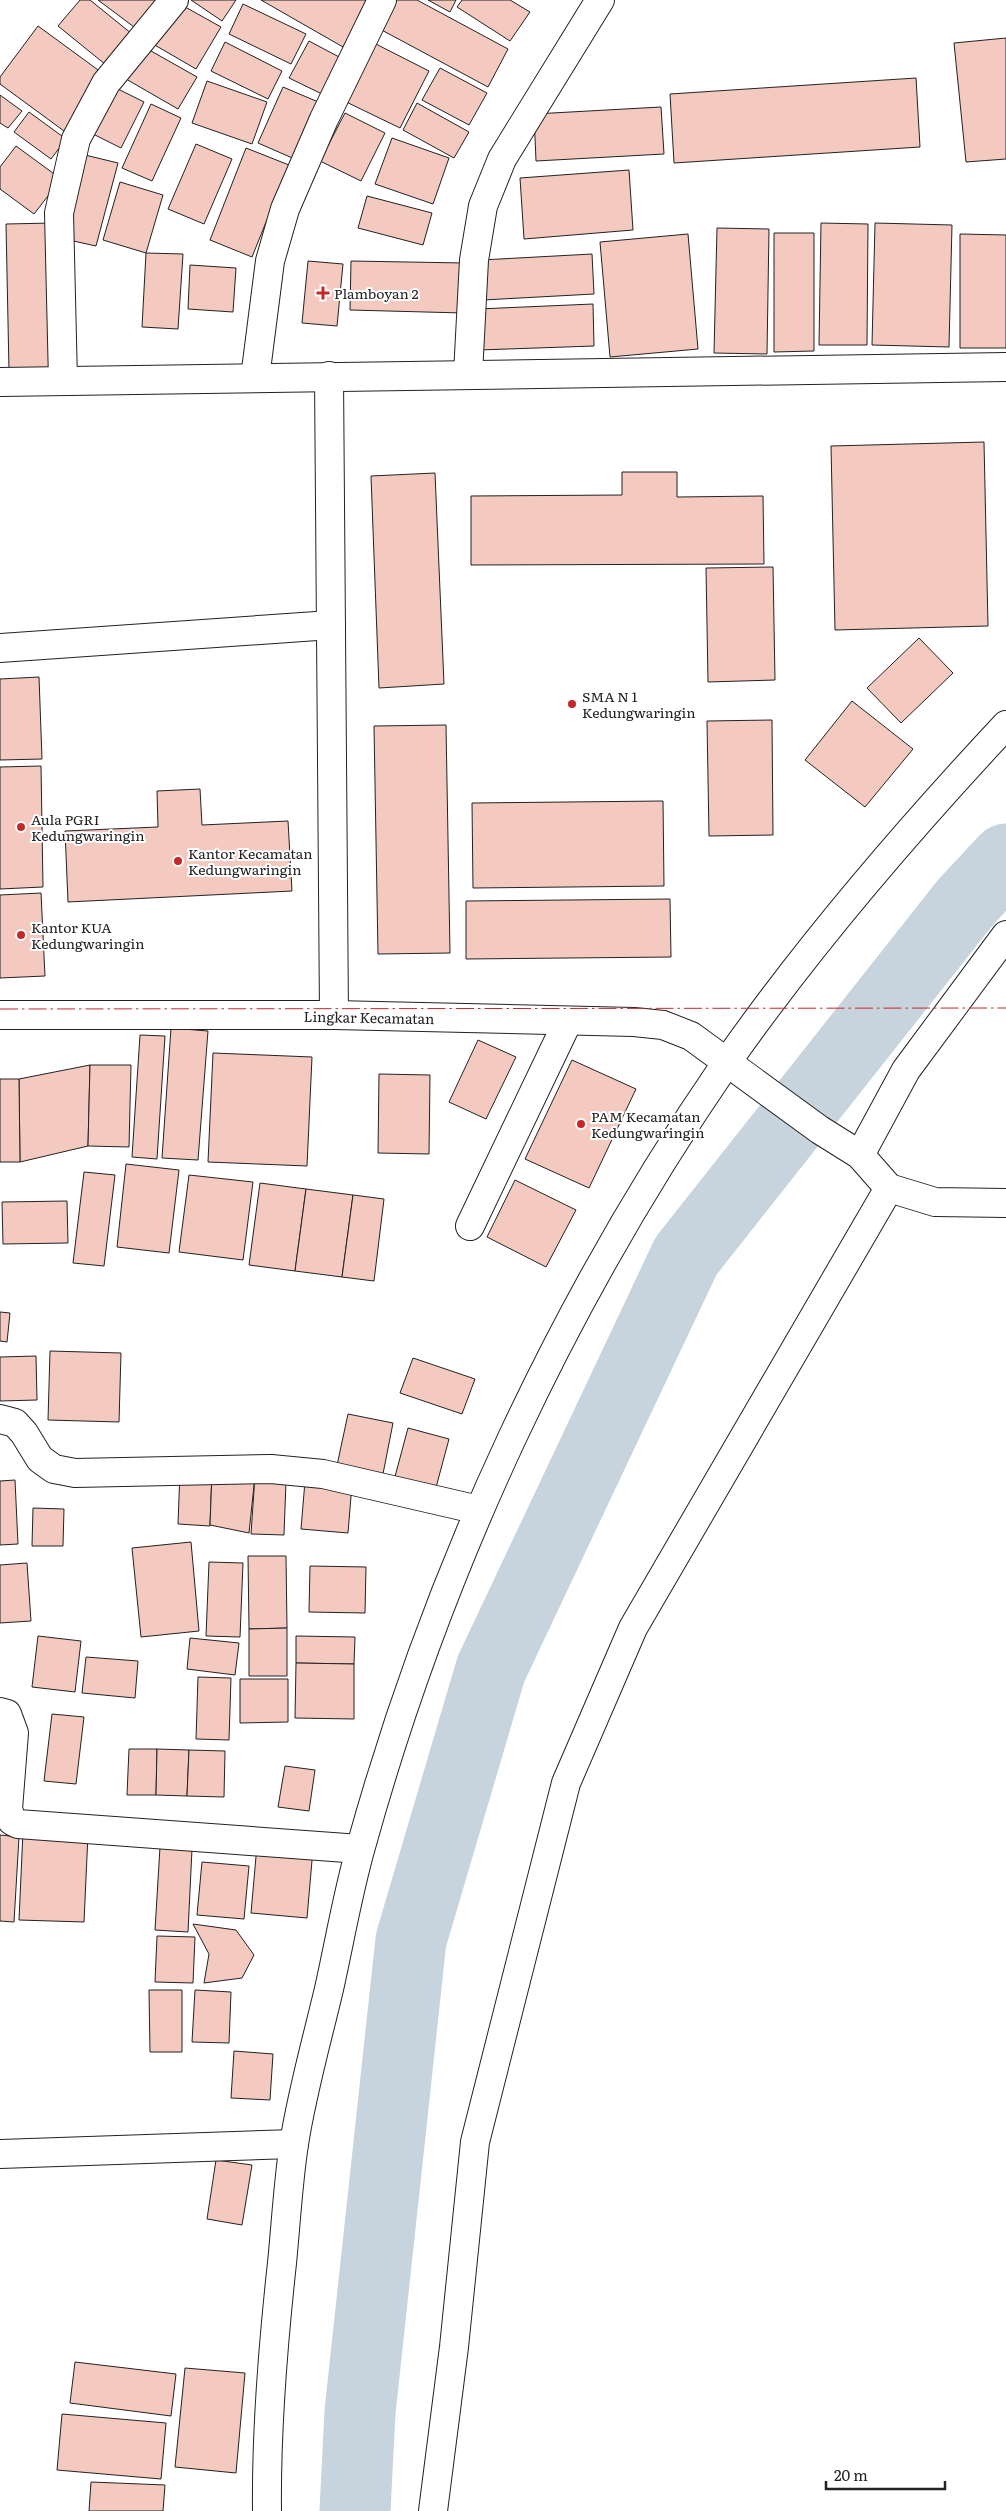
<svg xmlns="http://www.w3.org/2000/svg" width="1006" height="2511" font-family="Literata,serif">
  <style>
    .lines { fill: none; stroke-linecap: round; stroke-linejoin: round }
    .river { stroke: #c7d3dd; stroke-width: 71 }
    .building { fill: #f3c9c0; stroke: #222 }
    .minor-casing { stroke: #222; stroke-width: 30 }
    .tertiary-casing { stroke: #222; stroke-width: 30 }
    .secondary-casing { stroke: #222; stroke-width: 30 }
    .minor { stroke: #fff; stroke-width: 28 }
    .tertiary { stroke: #fff; stroke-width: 28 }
    .secondary { stroke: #fff; stroke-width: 28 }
    .power { stroke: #c62828; stroke-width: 1; stroke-dasharray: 18 4 2.5 4; stroke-linecap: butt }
    .poi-dot { fill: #c62828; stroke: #fff; stroke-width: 2 }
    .labels { text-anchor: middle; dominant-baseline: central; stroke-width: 4; stroke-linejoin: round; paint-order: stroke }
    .poi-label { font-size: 14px; fill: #222; stroke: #fff; text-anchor: start }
    .street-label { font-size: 14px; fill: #222; stroke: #fff }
  </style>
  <rect width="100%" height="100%" fill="#fff"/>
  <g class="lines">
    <!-- river -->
    <path class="river" d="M355,2511L360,2412L411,1940L491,1669L686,1256L965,903L1006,859"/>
  </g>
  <!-- building -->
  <g class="building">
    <path d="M80,0H90L137,38L111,69L58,26Z"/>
    <path d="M98,0H161L138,30Z"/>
    <path d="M191,0H236L222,21Z"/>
    <path d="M261,0H371L343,47Z"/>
    <path d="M391,0H417L508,49L488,87L376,27Z"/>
    <path d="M428,0H456L450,12Z"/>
    <path d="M462,0H510L530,12L510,41L457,7Z"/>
    <path d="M178,3L221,27L196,69L153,44Z"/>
    <path d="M243,4L306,34L291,64L229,34Z"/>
    <path d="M38,26L105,75L64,131L0,84V77Z"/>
    <path d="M1006,38V159L966,162L954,43Z"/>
    <path d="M368,40L429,71L400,128L338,98Z"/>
    <path d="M309,41L341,58L322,94L289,78Z"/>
    <path d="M225,42L282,71L268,99L211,71Z"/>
    <path d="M144,47L197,77L178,109L126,79Z"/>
    <path d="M440,68L487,93L469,125L422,100Z"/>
    <path d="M916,78L920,147L674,163L670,94Z"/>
    <path d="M207,81L267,102L252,144L192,123Z"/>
    <path d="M112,86L144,102L121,148L89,132Z"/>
    <path d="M283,87L323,104L297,160L258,143Z"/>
    <path d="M0,95L22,111L8,128L0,123Z"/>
    <path d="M417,103L469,132L454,158L403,130Z"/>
    <path d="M151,104L181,118L152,181L122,168Z"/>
    <path d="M661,107L664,154L536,161L534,114Z"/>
    <path d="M29,112L66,139L51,159L14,132Z"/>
    <path d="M345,113L385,133L361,181L320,161Z"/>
    <path d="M392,138L449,158L433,204L375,184Z"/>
    <path d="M196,144L232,159L204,224L168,209Z"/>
    <path d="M16,146L61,179L34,214L0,189V167Z"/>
    <path d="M246,148L289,165L252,257L210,240Z"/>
    <path d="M81,154L118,163L96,246L60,238Z"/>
    <path d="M629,170L633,230L524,239L520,178Z"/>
    <path d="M120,182L163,195L146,253L103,240Z"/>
    <path d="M367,196L432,213L423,245L358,228Z"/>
    <path d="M52,223L56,369L9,371L6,224Z"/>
    <path d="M821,223L868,224L867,345H819Z"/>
    <path d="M875,223L952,225L949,347L872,345Z"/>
    <path d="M717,228L769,229L767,354L714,353Z"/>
    <path d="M774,233H814V351L774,352Z"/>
    <path d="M688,234L698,349L610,357L600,242Z"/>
    <path d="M960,234L1006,235V348H960Z"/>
    <path d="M146,253L183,254L178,329L142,327Z"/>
    <path d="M592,254L594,294L483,300L481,260Z"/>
    <path d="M308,261L343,264L337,326L302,323Z"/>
    <path d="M351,261L464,263L463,313L350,310Z"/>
    <path d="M190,265L236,268L233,312L188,309Z"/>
    <path d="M593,304L594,346L479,350L478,309Z"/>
    <path d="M984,442L988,626L835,630L831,446Z"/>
    <path d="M622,472H677V497L763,496L764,564L471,565V496L622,495Z"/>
    <path d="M435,473L444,684L379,688L371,476Z"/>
    <path d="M773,567L775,680L708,682L706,568Z"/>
    <path d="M919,638L953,673L901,723L867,688Z"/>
    <path d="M39,677L42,759L0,760V679Z"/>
    <path d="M852,701L913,749L865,807L805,760Z"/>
    <path d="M772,720L773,835L709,836L707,721Z"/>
    <path d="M446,725L450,953L378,954L374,726Z"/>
    <path d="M41,766L43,887L0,889V767Z"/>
    <path d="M200,789L202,825L288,821L292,891L68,902L65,831L158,827L157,791Z"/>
    <path d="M663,801L664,886L473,888L472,803Z"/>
    <path d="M41,893L45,976L0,978V895Z"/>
    <path d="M670,899L671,957L466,959V901Z"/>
    <path d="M171,1028L208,1031L198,1160L162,1158Z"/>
    <path d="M140,1035L165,1036L157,1159L132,1157Z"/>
    <path d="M478,1040L516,1057L486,1119L449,1102Z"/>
    <path d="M213,1053L312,1057L307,1166L208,1162Z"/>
    <path d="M572,1060L636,1089L589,1188L525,1159Z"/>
    <path d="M90,1065L88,1146L20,1162L19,1079Z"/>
    <path d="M90,1065H131L129,1147L88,1146Z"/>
    <path d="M379,1074L430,1075L429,1154L378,1153Z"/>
    <path d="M0,1079H19L20,1162H0Z"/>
    <path d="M126,1164L179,1170L169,1253L117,1247Z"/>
    <path d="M84,1172L115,1175L104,1266L73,1263Z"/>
    <path d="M189,1175L253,1182L243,1260L179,1252Z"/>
    <path d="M515,1180L576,1210L546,1267L487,1237Z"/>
    <path d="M260,1183L306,1189L295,1271L249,1265Z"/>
    <path d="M306,1189L353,1195L342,1277L295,1271Z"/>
    <path d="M353,1195L384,1199L374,1281L342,1277Z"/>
    <path d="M67,1201L68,1243L3,1244L2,1202Z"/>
    <path d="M0,1312L10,1313L7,1342L0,1341Z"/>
    <path d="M50,1351L121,1353L119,1422L48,1420Z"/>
    <path d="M36,1356L37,1400L0,1401V1357Z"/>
    <path d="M413,1358L475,1379L462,1414L400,1393Z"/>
    <path d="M348,1414L393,1423L382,1479L336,1470Z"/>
    <path d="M408,1428L449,1439L434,1495L393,1484Z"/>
    <path d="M180,1471L212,1472L210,1526L178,1524Z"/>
    <path d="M212,1472L255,1476L249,1533L210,1525Z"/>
    <path d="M255,1476L286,1481L284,1535L251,1534Z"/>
    <path d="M15,1480L18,1544L0,1545V1481Z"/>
    <path d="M305,1481L352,1484L348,1533L301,1529Z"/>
    <path d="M33,1508L64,1509L63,1546H32Z"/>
    <path d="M191,1542L199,1631L141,1637L132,1548Z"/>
    <path d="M248,1556H286L287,1628L249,1629Z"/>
    <path d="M209,1562L243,1563L240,1637L206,1636Z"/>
    <path d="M27,1563L31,1621L0,1623V1565Z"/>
    <path d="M310,1566L366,1567L365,1613L309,1612Z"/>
    <path d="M287,1628V1676H249V1629Z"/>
    <path d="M38,1636L81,1641L75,1692L32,1687Z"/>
    <path d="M296,1636L355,1637L354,1664L296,1663Z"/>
    <path d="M190,1638L239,1643L235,1675L187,1669Z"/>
    <path d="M86,1657L138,1661L135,1698L82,1693Z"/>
    <path d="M296,1663L354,1664V1719L295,1718Z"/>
    <path d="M198,1677L231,1678L229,1740L196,1739Z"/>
    <path d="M240,1679H288V1722L240,1723Z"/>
    <path d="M52,1714L84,1717L76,1784L44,1781Z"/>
    <path d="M129,1749H157L156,1795H127Z"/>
    <path d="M157,1749L189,1750L187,1796L156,1795Z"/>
    <path d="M189,1750L225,1751L224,1797L187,1796Z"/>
    <path d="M285,1766L315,1770L309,1811L278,1807Z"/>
    <path d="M23,1831L88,1834L84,1922L19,1920Z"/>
    <path d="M0,1835L19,1837L14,1922L0,1921Z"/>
    <path d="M257,1845L313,1849L307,1918L251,1913Z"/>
    <path d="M160,1847L192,1849L188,1932L155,1930Z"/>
    <path d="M202,1862L249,1866L244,1919L197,1915Z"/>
    <path d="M193,1924L236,1930L254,1955L242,1978L204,1983L209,1954Z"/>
    <path d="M157,1936L195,1937L193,1983L155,1982Z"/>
    <path d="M149,1990H182V2052H150Z"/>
    <path d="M195,1990L231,1992L229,2043L192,2042Z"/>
    <path d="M234,2051L273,2054L270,2100L231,2098Z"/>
    <path d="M216,2160L252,2165L242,2225L207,2219Z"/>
    <path d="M75,2362L176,2374L171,2416L70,2403Z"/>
    <path d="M185,2368L245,2373L236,2473L175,2467Z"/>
    <path d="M62,2414L166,2423L161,2479L57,2470Z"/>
    <path d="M91,2482L165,2485L163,2511H89Z"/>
  </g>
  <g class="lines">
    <!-- minor casing -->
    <g class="minor-casing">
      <g id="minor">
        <path d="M468,374L474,260L483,206L502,159L600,0"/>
        <path d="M329,376L334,1015"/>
        <path d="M255,378L270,261L285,209L324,119L382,0"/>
        <path d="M63,381L59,213L76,139L106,83L174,0"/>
        <path d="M0,648L331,625"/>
        <path d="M0,1015H334L634,1022L663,1025L691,1036L820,1130L860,1155L889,1188L935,1202L1006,1203"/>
        <path d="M860,1155L906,1070L1006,935"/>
        <path d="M470,1226L568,1021"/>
        <path d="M0,1419L15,1423L24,1433L40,1459L54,1469L75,1473L271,1469L323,1474L479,1510"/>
        <path d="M0,1712L7,1714L14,1733L8,1809L12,1821L18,1824L360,1849"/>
        <path d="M0,2154L294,2144"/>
        <path d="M433,2511L454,2347L475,2142L566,1783L633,1628L889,1188"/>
      </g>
    </g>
    <!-- tertiary casing -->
    <g class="tertiary-casing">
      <path id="tertiary" d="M267,2511C266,2428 273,2345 282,2263C286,2223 288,2183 294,2144C302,2092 317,2040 329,1989C340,1940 348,1891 362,1843C439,1566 564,1299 727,1062C811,942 906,832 1006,725"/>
    </g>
    <!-- secondary casing -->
    <g class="secondary-casing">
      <path id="secondary" d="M0,382L1006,367"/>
    </g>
    <!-- minor -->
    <use href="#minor" class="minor"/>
    <!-- tertiary -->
    <use href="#tertiary" class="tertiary"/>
    <!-- secondary -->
    <use href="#secondary" class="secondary"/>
    <!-- power -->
    <path class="power" d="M0,1009L1006,1008"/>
  </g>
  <!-- markers -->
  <g class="poi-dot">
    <path d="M320.5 285.5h5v5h5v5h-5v5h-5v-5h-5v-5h5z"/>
    <circle cx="572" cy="704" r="5"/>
    <circle cx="21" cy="827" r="5"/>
    <circle cx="178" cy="861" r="5"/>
    <circle cx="21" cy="935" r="5"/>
    <circle cx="581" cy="1124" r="5"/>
  </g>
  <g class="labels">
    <!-- poi labels -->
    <g class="poi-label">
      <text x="334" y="293">Plamboyan 2</text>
      <text x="582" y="696">SMA N 1<tspan x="582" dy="16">Kedungwaringin</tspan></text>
      <text x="31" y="819">Aula PGRI<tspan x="31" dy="16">Kedungwaringin</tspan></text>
      <text x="188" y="853">Kantor Kecamatan<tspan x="188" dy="16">Kedungwaringin</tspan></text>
      <text x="31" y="927">Kantor KUA<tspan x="31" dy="16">Kedungwaringin</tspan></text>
      <text x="591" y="1116">PAM Kecamatan<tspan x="591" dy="16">Kedungwaringin</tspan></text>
    </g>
    <!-- street labels -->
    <g class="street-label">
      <text transform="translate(369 1017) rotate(1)">Lingkar Kecamatan</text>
    </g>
  </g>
  <!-- scale -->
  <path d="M826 2481v8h119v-8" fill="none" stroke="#222222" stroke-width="2.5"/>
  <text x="834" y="2481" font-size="15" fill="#222222" stroke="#ffffff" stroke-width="4" paint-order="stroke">20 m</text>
</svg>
